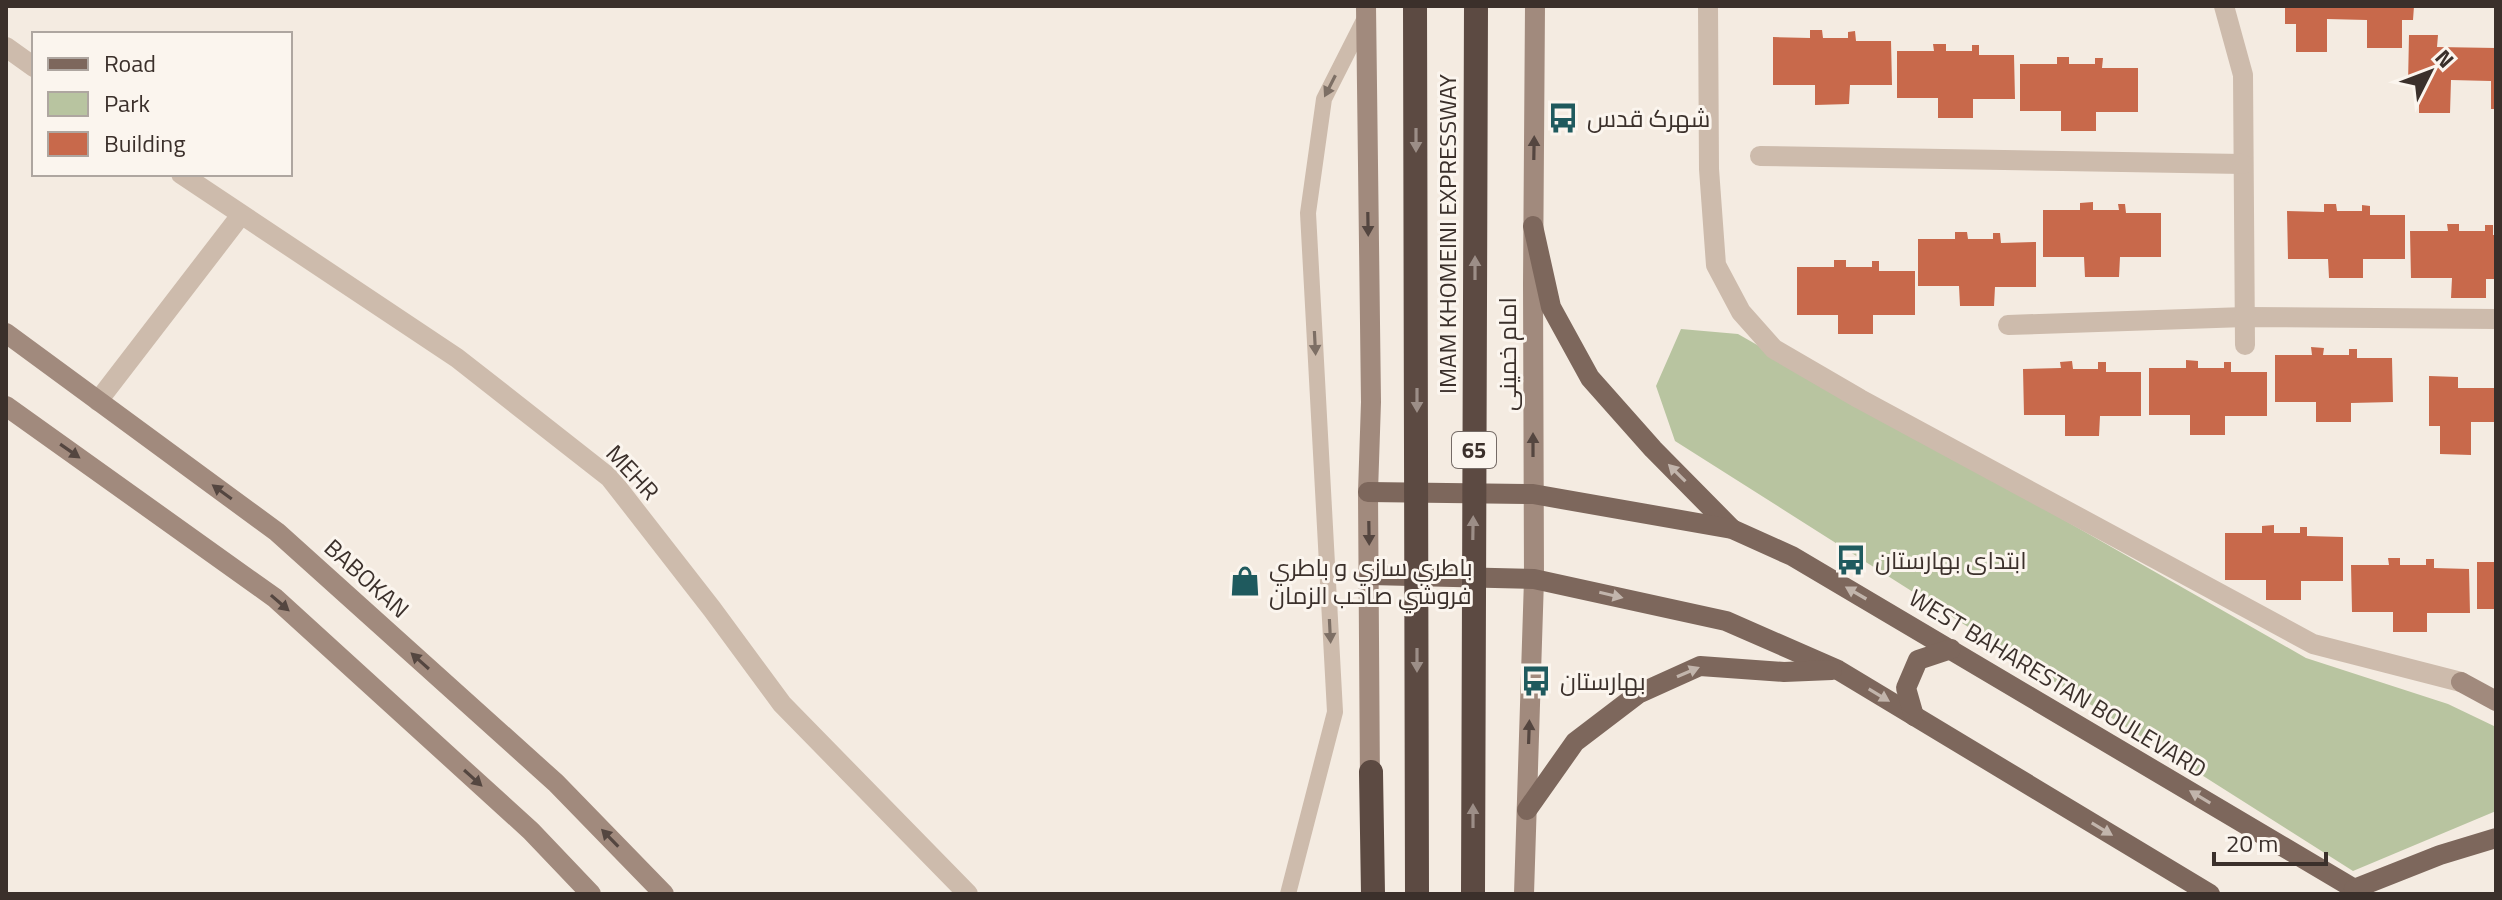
<svg xmlns="http://www.w3.org/2000/svg" width="2502" height="900" font-family="'Titillium Web',Cairo,sans-serif">
  <style>
    .green { fill: #b8c4a0 }
    .building { fill: #c8694b }
    .lines { fill: none; stroke-linecap: round; stroke-linejoin: round }
    .lane { stroke: #cdbbac; stroke-width: 16 }
    .street { stroke: #cdbbac; stroke-width: 20 }
    .secondary { stroke: #a18a7d; stroke-width: 20 }
    .primary { stroke: #7d675c; stroke-width: 20 }
    .highway { stroke: #5c4a42; stroke-width: 24 }
    .highway-bridge { stroke: #5c4a42; stroke-width: 24 }
    .oneway { fill: #7d6f65 }
    .oneway2 { fill: #9c8e87 }
    .oneway3 { fill: #544640 }
    .oneway4 { fill: #c2b5ac }
    .labels { text-anchor: middle; dominant-baseline: central; stroke-width: 6; stroke-linejoin: round; paint-order: stroke }
    .shield { fill: #fbf5ee; stroke: #756b66; stroke-width: 2 }
    .shield-label { font-size: 22px; font-weight: bold; fill: #3b302b }
    .poi-label { font-size: 24px; fill: #3b302b; stroke: #fbf5ee; text-anchor: start }
    .street-label { font-size: 24px; fill: #3b302b; stroke: #fbf5ee }
  </style>
  <rect width="100%" height="100%" fill="#f4ebe1"/>
  <!-- green -->
  <path class="green" d="M1681,329L1738,334L2306,658L2448,704L2496,727V811L2353,871L1675,441L1656,386Z"/>
  <!-- building -->
  <g class="building">
    <path d="M2285,6H2414L2413,20H2402V48H2367V20L2327,19V52H2296V24H2285Z"/>
    <path d="M1810,30H1822L1823,38H1848V32L1855,31L1856,41H1891L1892,85H1850L1849,104L1815,105V85H1773V37L1810,38Z"/>
    <path d="M2409,35H2438L2437,47L2496,48V109H2491V81L2451,80L2450,113H2419V85L2408,84Z"/>
    <path d="M1933,44H1946V51H1972V45H1979V55H2014L2015,99H1973V118H1938V98H1897V51H1934Z"/>
    <path d="M2057,57H2069V64H2095V58H2103L2102,68H2138V112H2096V131H2061V111H2020V64H2057Z"/>
    <path d="M2093,202V210H2119L2118,204H2125L2126,213H2161V257H2120L2119,277H2085L2084,257H2043V210H2080V203Z"/>
    <path d="M2324,204H2336L2337,211H2362V205L2370,206V215H2405V259H2363V278H2329L2328,259H2288L2287,211L2324,212Z"/>
    <path d="M2447,224H2459V231H2485V225H2493V235H2496V279H2486V298H2451L2452,278H2411L2410,231H2448Z"/>
    <path d="M1955,232H1967L1968,239H1993V233H2000L2001,243L2036,242V287H1995L1994,306H1960L1959,286H1918V239H1955Z"/>
    <path d="M1834,260H1846V267H1872V261H1879V271H1915V315H1873V334H1838V315H1797V267H1834Z"/>
    <path d="M2311,347L2324,348L2323,355H2349V349H2357V358H2392L2393,402L2351,403V422H2316V402H2275V355H2312Z"/>
    <path d="M2186,360L2198,361V368H2224V362H2231V372H2267V416H2225V435H2190V415H2149V368H2186Z"/>
    <path d="M2072,361L2073,369H2098V362H2106V372H2141V416H2100L2099,436H2065V415H2024L2023,369L2061,368L2060,362Z"/>
    <path d="M2429,376L2458,377V388H2496V422H2471V455L2440,454V426H2429Z"/>
    <path d="M2274,525V533H2300V527H2307V536L2343,537V581H2301V600H2266V580H2225V533H2262V526Z"/>
    <path d="M2388,558H2400V565H2426V559H2434V568L2469,569L2470,613H2427V632H2393V612H2352L2351,565H2389Z"/>
    <rect x="2477" y="562" width="19" height="47"/>
  </g>
  <g class="lines">
    <!-- lane -->
    <path class="lane" d="M1288,894L1335,712L1308,213L1324,99L1365,18"/>
    <!-- street -->
    <g class="street">
      <path d="M1708,6L1709,169L1716,265L1741,312L1774,349L1860,399L2313,644L2461,682"/>
      <path d="M2224,6L2243,75L2245,345"/>
      <path d="M6,47L34,67"/>
      <path d="M1760,156L2243,164"/>
      <path d="M181,174L457,358L610,478L712,609L782,704L968,894"/>
      <path d="M2008,325L2245,317L2496,319"/>
      <path d="M98,401L241,215"/>
    </g>
    <!-- secondary -->
    <g class="secondary">
      <path d="M1366,6L1371,402L1368,492L1370,786"/>
      <path d="M6,333L277,532L556,783L664,894"/>
      <path d="M6,406L275,598L531,831L591,894"/>
      <path d="M2461,682L2496,701"/>
      <path d="M1524,894L1534,579L1533,284L1535,6"/>
    </g>
    <!-- primary -->
    <g class="primary">
      <path d="M1533,226L1551,307L1590,378L1653,449L1732,529"/>
      <path d="M1368,492L1533,494L1732,529L1792,556L2363,894"/>
      <path d="M1370,575L1534,579L1726,621L1838,670L2210,894"/>
      <path d="M1914,716L1906,688L1918,660L1951,649"/>
      <path d="M1527,810L1575,742L1638,694L1700,666L1784,672L1832,670"/>
      <path d="M2354,889L2440,855L2496,838"/>
    </g>
    <!-- highway -->
    <path class="highway" d="M1371,772L1373,894"/>
    <!-- highway-bridge -->
    <g class="highway-bridge">
      <path d="M1415,6L1417,894"/>
      <path d="M1473,894L1476,6"/>
    </g>
  </g>
  <!-- one-way arrows -->
  <defs><path id="oneway-solid" d="M-6-.8H1V-3.2L6.5 0L1 3.2V.8H-6Z" transform="scale(2)"/></defs>
  <g class="oneway">
    <use href="#oneway-solid" transform="translate(1330 86) rotate(117)"/>
    <use href="#oneway-solid" transform="translate(1315 343) rotate(87)"/>
    <use href="#oneway-solid" transform="translate(1330 631) rotate(87)"/>
  </g>
  <g class="oneway2">
    <use href="#oneway-solid" transform="translate(1416 140) rotate(90)"/>
    <use href="#oneway-solid" transform="translate(1475 268) rotate(-90)"/>
    <use href="#oneway-solid" transform="translate(1417 400) rotate(90)"/>
    <use href="#oneway-solid" transform="translate(1473 528) rotate(-89)"/>
    <use href="#oneway-solid" transform="translate(1417 660) rotate(90)"/>
    <use href="#oneway-solid" transform="translate(1473 816) rotate(-90)"/>
  </g>
  <g class="oneway3">
    <use href="#oneway-solid" transform="translate(1534 148) rotate(-89)"/>
    <use href="#oneway-solid" transform="translate(1368 224) rotate(89)"/>
    <use href="#oneway-solid" transform="translate(1533 445) rotate(-90)"/>
    <use href="#oneway-solid" transform="translate(70 451) rotate(35)"/>
    <use href="#oneway-solid" transform="translate(222 492) rotate(-144)"/>
    <use href="#oneway-solid" transform="translate(1369 533) rotate(89)"/>
    <use href="#oneway-solid" transform="translate(280 603) rotate(41)"/>
    <use href="#oneway-solid" transform="translate(420 661) rotate(-138)"/>
    <use href="#oneway-solid" transform="translate(1529 732) rotate(-88)"/>
    <use href="#oneway-solid" transform="translate(473 778) rotate(42)"/>
    <use href="#oneway-solid" transform="translate(610 838) rotate(-134)"/>
  </g>
  <g class="oneway4">
    <use href="#oneway-solid" transform="translate(1677 473) rotate(-135)"/>
    <use href="#oneway-solid" transform="translate(1856 593) rotate(-150)"/>
    <use href="#oneway-solid" transform="translate(1611 595) rotate(13)"/>
    <use href="#oneway-solid" transform="translate(1688 672) rotate(-23)"/>
    <use href="#oneway-solid" transform="translate(1879 695) rotate(31)"/>
    <use href="#oneway-solid" transform="translate(2200 797) rotate(-149)"/>
    <use href="#oneway-solid" transform="translate(2102 829) rotate(31)"/>
  </g>
  <!-- icons -->
  <defs>
    <g id="bus-bare" transform="scale(2.4)"><path d="M-5-6H5V4H4V6H2V4H-2V6H-4V4H-5ZM-3.5-4V0h7V-4ZM-3.5 1.2v1.5H-2V1.2ZM2 1.2v1.5H3.5V1.2Z" fill="#1f5a5e" stroke="#fbf5ee" stroke-width="2.5" paint-order="stroke"/></g>
    <g id="shop-bare" transform="scale(2.4)"><path d="M-5-2.5h2.3a2.7 3.5 0 0 1 5.4 0H5L5.5 6h-11ZM-1.5-2.5h3a1.5 2.3 0 0 0-3 0Z" fill="#1f5a5e" stroke="#fbf5ee" stroke-width="2.5" paint-order="stroke"/></g>
  </defs>
  <g fill-rule="evenodd">
    <use href="#bus-bare" x="1563" y="118"/>
    <use href="#bus-bare" x="1851" y="560"/>
    <use href="#shop-bare" x="1245" y="581"/>
    <use href="#bus-bare" x="1536" y="681"/>
  </g>
  <g class="labels">
    <!-- shield labels -->
    <rect class="shield" x="1452" y="432" width="44" height="36" rx="6"/>
    <g class="shield-label">
      <text x="1474" y="450">65</text>
    </g>
    <!-- poi labels -->
    <g class="poi-label">
      <text x="1587" y="118">شهرک قدس</text>
      <text x="1875" y="560">ابتدای بهارستان</text>
      <text x="1269" y="567">باطري سازي و باطري<tspan x="1269" dy="28">فروشي صاحب الزمان</tspan></text>
      <text x="1560" y="681">بهارستان</text>
    </g>
    <!-- street labels -->
    <g class="street-label">
      <text transform="translate(1447 234) rotate(-90)">IMAM KHOMEINI EXPRESSWAY</text>
      <text transform="translate(1507 354) rotate(-90)">امام خمینی</text>
      <text transform="translate(633 472) rotate(47)">MEHR</text>
      <text transform="translate(367 578) rotate(42)">BABOKAN</text>
      <text transform="translate(2058 683) rotate(31)">WEST BAHARESTAN BOULEVARD</text>
    </g>
  </g>
  <!-- border -->
  <rect width="2502" height="900" fill="none" stroke="#3b302b" stroke-width="16"/>
  <!-- legend -->
  <rect x="32" y="32" width="260" height="144" fill="#fbf5ee" stroke="#aea6a0" stroke-width="2"/>
  <rect x="48" y="58" width="40" height="12" fill="#7d675c" stroke="#aea6a0" stroke-width="2"/>
  <text x="104" y="72" font-size="24" fill="#3b302b">Road</text>
  <rect x="48" y="92" width="40" height="24" fill="#b8c4a0" stroke="#aea6a0" stroke-width="2"/>
  <text x="104" y="112" font-size="24" fill="#3b302b">Park</text>
  <rect x="48" y="132" width="40" height="24" fill="#c8694b" stroke="#aea6a0" stroke-width="2"/>
  <text x="104" y="152" font-size="24" fill="#3b302b">Building</text>
  <!-- north arrow -->
  <g transform="translate(2430 72) rotate(48)" stroke="#fbf5ee" stroke-width="6" paint-order="stroke">
  <path d="M0-6L14 30L0 20L-14 30Z" fill="#3b302b"/>
  <text y="-12" font-size="22" font-weight="bold" text-anchor="middle" fill="#3b302b">N</text>
  </g>
  <!-- scale -->
  <path d="M2214 852v12h112v-12" fill="none" stroke="#3b302b" stroke-width="4"/>
  <text x="2226" y="852" font-size="24" fill="#3b302b" stroke="#fbf5ee" stroke-width="6" paint-order="stroke">20 m</text>
</svg>
